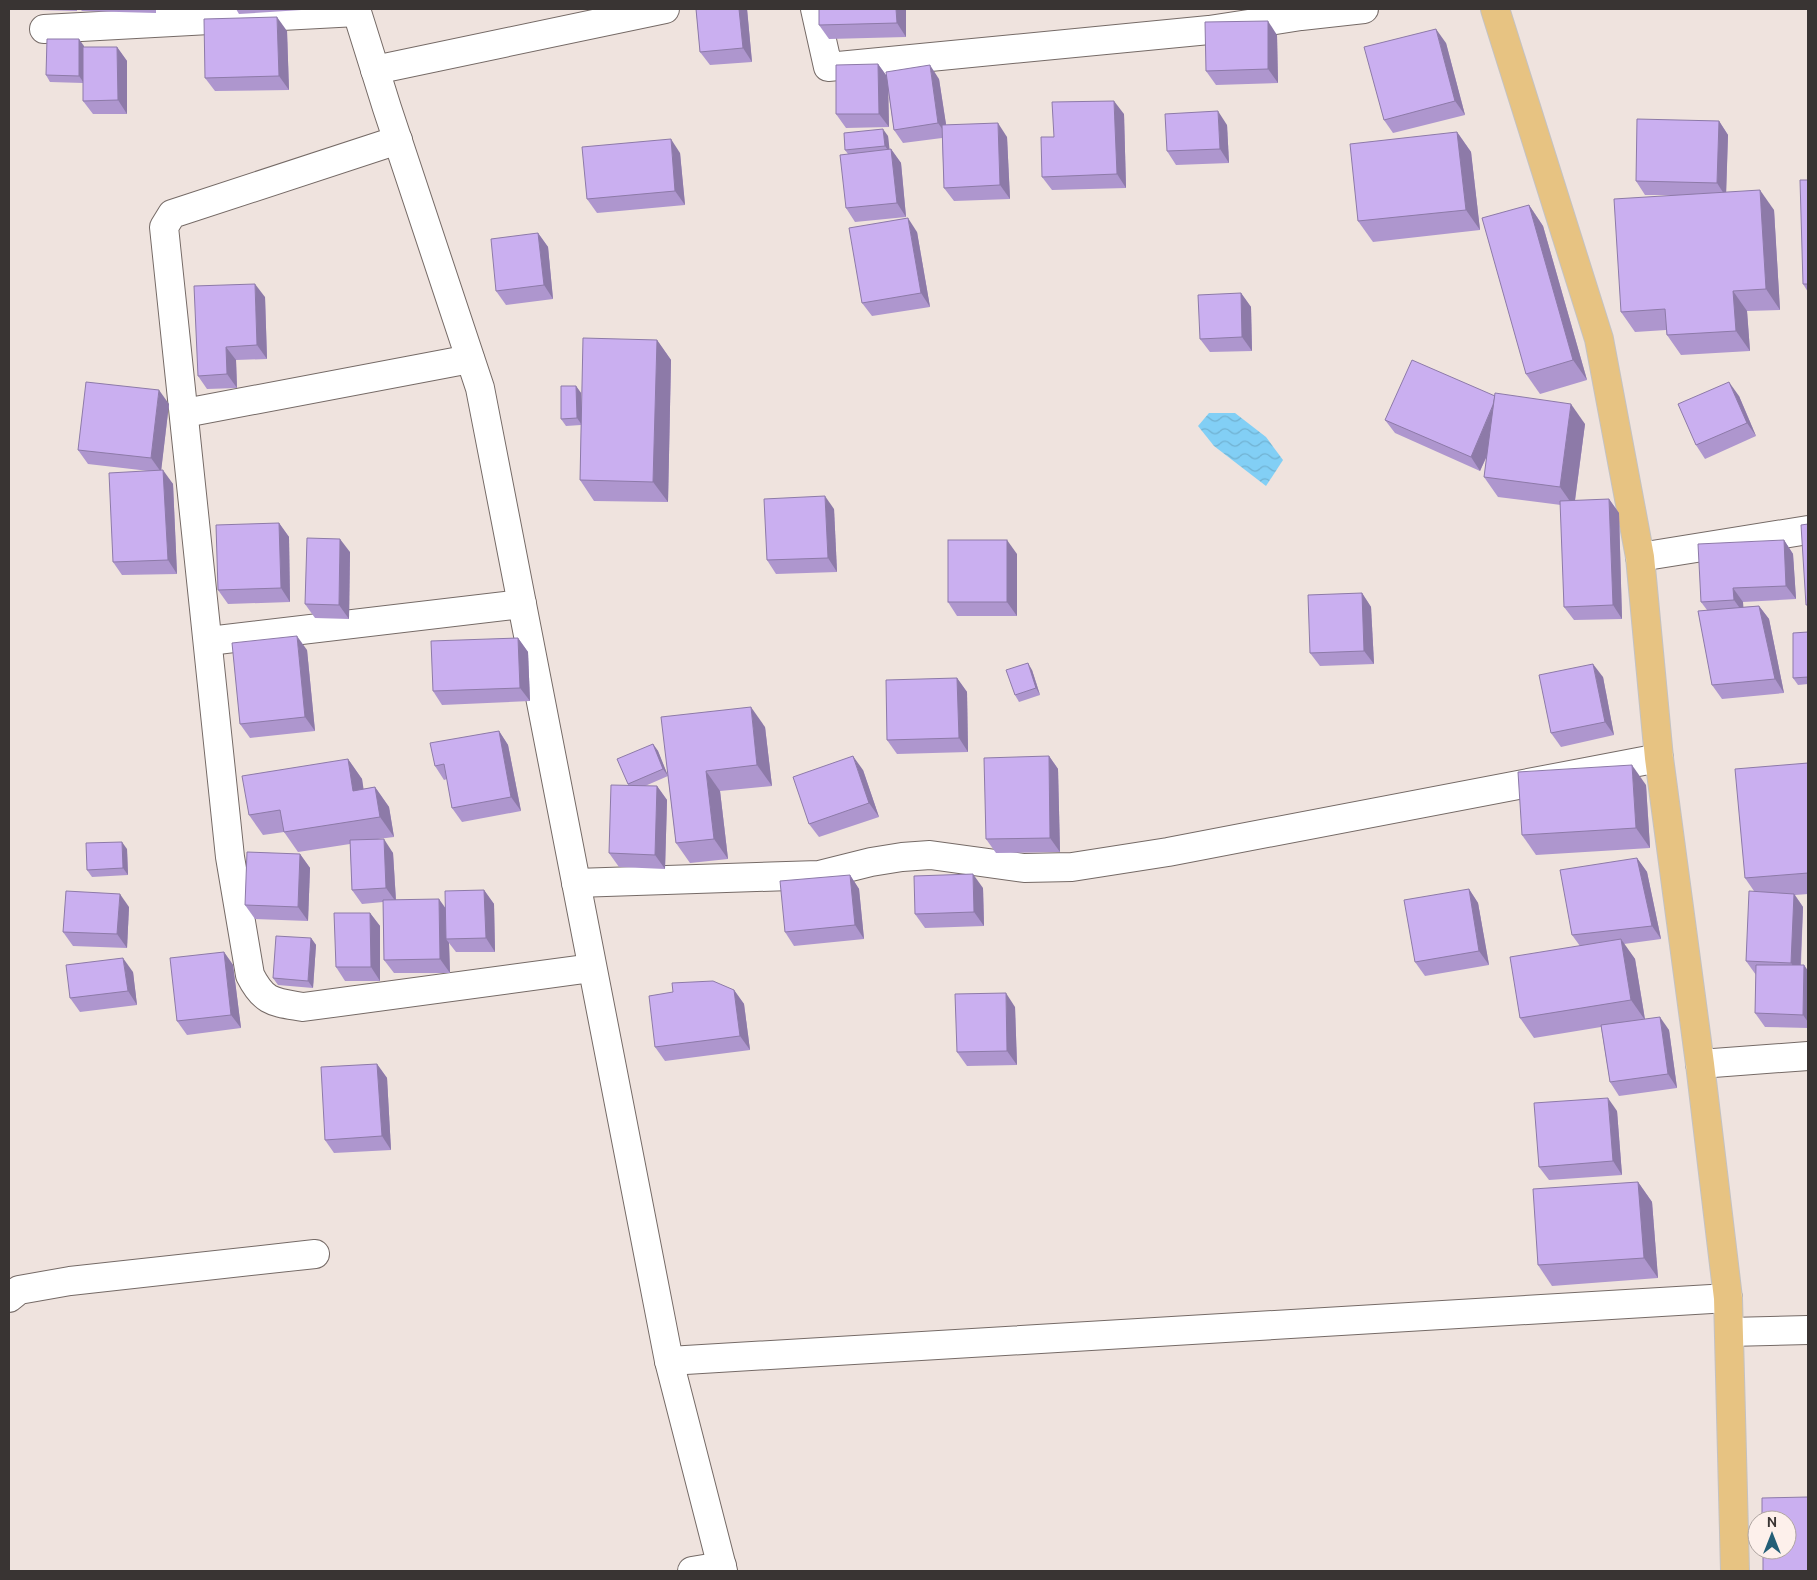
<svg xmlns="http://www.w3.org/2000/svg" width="1817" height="1580" font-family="Ubuntu,sans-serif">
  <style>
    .water { fill: url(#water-waves) }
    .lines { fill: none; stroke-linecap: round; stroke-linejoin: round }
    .minor-casing { stroke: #756a66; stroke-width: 30 }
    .major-casing { stroke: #c4c2c2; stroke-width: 30 }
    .minor { stroke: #fff; stroke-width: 28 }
    .major { stroke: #e7c382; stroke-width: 28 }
    .wall { fill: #ae96ce }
    .shaded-wall { fill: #8d7aa8 }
    .building { fill: #caaff0; stroke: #8d7aa8 }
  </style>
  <defs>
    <pattern id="water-waves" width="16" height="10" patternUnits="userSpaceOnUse" patternTransform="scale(1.25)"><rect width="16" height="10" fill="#82cff5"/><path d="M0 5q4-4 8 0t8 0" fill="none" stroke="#71b2d2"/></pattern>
  </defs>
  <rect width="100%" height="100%" fill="#efe3de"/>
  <!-- water -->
  <path class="water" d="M1209,413H1235L1266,437L1283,460L1266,486L1214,446L1198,426Z"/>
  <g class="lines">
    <!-- minor casing -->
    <g class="minor-casing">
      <g id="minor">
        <path d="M356,9L387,108L480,388L669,1361L723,1571"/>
        <path d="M815,9L828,67L1209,30L1301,16L1364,9"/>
        <path d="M44,29L357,12"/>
        <path d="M375,70L665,9"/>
        <path d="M398,140L172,214L164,227L230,857L250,975C264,1003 274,1002 303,1007L592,968"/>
        <path d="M185,413L470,359"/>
        <path d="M1640,557L1808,530"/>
        <path d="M209,641L522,604"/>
        <path d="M576,883L819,875L871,862L902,857L930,855L1024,868L1072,867L1168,852L1659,758"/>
        <path d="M1700,1064L1808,1056"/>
        <path d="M9,1298L19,1290L70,1281L315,1254"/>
        <path d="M1729,1332L1808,1330"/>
        <path d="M669,1361L1728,1298"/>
        <path d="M692,1571L722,1566"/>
      </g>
    </g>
    <!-- major casing -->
    <g class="major-casing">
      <path id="major" d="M1495,9L1599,339L1640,557L1659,758L1700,1064L1728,1298L1735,1571"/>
    </g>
    <!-- minor -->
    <use href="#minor" class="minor"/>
    <!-- major -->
    <use href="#major" class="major"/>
  </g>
  <!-- wall -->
  <g class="wall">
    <path d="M39,9H77V11L39,10Z"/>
    <path d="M80,9H156V13L82,11Z"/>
    <path d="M236,9H317L239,14Z"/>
    <path d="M696,9H747L752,62L710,65L700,52Z"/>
    <path d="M906,9V37L829,39L819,25Z"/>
    <path d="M287,31L289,90L215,91L205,78Z"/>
    <path d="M1277,35L1278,83L1216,85L1206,71Z"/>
    <path d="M1446,43L1465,115L1393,133L1384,120Z"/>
    <path d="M84,46V47H117L127,61V114H93L83,101V83L50,82L46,75Z"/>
    <path d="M878,64L886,75L939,79L946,125L1007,137L1010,199L954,201L944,188L942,138L903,143L894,130L888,90L889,127L846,128L836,114Z"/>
    <path d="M1124,114L1126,188L1052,190L1042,177L1054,137Z"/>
    <path d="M1719,121L1728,135L1726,192L1774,210L1780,310L1747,311L1750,351L1681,355L1667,335L1666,330L1635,332L1621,312L1672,195H1645L1636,181Z"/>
    <path d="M1227,125L1229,163L1176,165L1167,151Z"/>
    <path d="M1457,132L1471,152L1480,230L1373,242L1358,221Z"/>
    <path d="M888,136L889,150L891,149L901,163L906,217L855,222L846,208L848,154L845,150Z"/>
    <path d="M680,153L685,205L597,213L587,199Z"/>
    <path d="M1808,180V292L1803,284Z"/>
    <path d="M1529,205L1543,226L1587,380L1540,394L1526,374Z"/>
    <path d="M917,232L930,307L872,316L862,303Z"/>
    <path d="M538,233L548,247L553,299L506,305L496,291Z"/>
    <path d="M1241,293L1251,307L1252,351L1210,352L1200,339Z"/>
    <path d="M265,297L267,359L236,360L237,388L207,389L198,376Z"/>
    <path d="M657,340L671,360L668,502L594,501L580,480L581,425L566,426L561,419L576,386L581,393V410Z"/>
    <path d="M1495,396L1585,424L1575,501L1609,499L1619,513L1622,619L1574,620L1564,607L1561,505L1498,497L1484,477L1487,456L1480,471L1395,433L1385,420Z"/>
    <path d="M1739,396L1756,436L1705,459L1696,445Z"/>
    <path d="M169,404L161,470L173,484L177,574L122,575L113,562L149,471L88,464L78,450Z"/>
    <path d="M834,509L837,572L776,574L767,560Z"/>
    <path d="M279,523L289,537L290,602L228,604L218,590Z"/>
    <path d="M1784,540L1793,554L1796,599L1743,602V607L1759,606L1769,619L1784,693L1722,699L1712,685L1707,610L1701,602Z"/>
    <path d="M350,552L349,619L315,618L305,604Z"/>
    <path d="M1017,554V616H957L948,602Z"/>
    <path d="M1362,593L1371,607L1374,664L1320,666L1310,653Z"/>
    <path d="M1808,632V684L1798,685L1793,678Z"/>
    <path d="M518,638L528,652L530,701L442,705L433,691Z"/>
    <path d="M307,650L315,731L250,738L240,724Z"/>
    <path d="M1032,670L1040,695L1019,702L1015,695Z"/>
    <path d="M1603,677L1614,735L1561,747L1551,733Z"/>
    <path d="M957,678L967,692L968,752L897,754L887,740Z"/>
    <path d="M765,727L772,786L720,791L728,859L690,863L676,843L668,776L645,786H657L667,800L665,869L619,867L609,853L628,785V784L653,744L658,751L668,776Z"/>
    <path d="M499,731L508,745L521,811L462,822L452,808L447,779L444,780L435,766Z"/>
    <path d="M1049,756L1058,769L1060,852L996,853L986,839Z"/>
    <path d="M348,759L362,779L363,789L375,787L389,807L394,837L378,839L393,853L396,900L446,909L484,890L494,904L495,952H456L449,943L450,973H394L384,960L383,902L362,904L352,890L350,844L298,852L284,832L263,835L249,815Z"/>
    <path d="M1808,763V894L1795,895L1803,907L1801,965H1804L1808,971V1028L1765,1027L1755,1013L1756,975L1746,961L1754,891L1745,878Z"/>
    <path d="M863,770L879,817L819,837L809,824Z"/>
    <path d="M1646,785L1650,848L1536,855L1522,835Z"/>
    <path d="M127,849L128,875L92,877L87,870Z"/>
    <path d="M300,854L310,868L308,921L255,919L245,905Z"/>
    <path d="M1637,858L1647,872L1661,939L1624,944L1635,959L1645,1019L1669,1030L1677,1088L1619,1096L1610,1082L1601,1027L1534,1038L1520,1018L1580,946L1572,935Z"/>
    <path d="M850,875L859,889L864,939L794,946L785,932Z"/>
    <path d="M983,888L984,926L925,928L915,914Z"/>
    <path d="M1469,889L1478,903L1489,965L1425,976L1415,962Z"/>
    <path d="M129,907L127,948L73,946L63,932Z"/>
    <path d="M370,913L380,926V981H345L336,967Z"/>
    <path d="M311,938L316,945L313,988L278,985L273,978Z"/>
    <path d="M224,952L233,965L241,1028L187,1035L177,1021Z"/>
    <path d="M133,972L137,1005L80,1012L70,998Z"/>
    <path d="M734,990L744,1004L750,1050L665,1061L655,1047L673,992Z"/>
    <path d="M1015,1007L1017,1065L967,1066L957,1052Z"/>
    <path d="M377,1064L387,1078L391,1150L334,1153L325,1140Z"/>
    <path d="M1617,1111L1622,1175L1549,1180L1539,1167Z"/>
    <path d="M1638,1182L1652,1202L1658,1278L1552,1286L1538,1265Z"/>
  </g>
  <!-- shaded-wall -->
  <g class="shaded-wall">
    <path d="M739,9H747L752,62L743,48Z"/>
    <path d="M896,9H906V37L897,23Z"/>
    <path d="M277,17L287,31L289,90L279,76Z"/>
    <path d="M1268,21L1277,35L1278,83L1268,69Z"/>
    <path d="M1436,29L1446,43L1465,115L1455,101Z"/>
    <path d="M79,39L84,46V83L79,76Z"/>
    <path d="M117,47L127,61V114L118,100Z"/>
    <path d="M878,64L888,78L889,127L879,114Z"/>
    <path d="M930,65L939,79L948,137L938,123Z"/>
    <path d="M1114,101L1124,114L1126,188L1117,174Z"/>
    <path d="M1218,111L1227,125L1229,163L1220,149Z"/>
    <path d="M1719,121L1728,135L1726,197L1717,183Z"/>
    <path d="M998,123L1007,137L1010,199L1000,185Z"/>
    <path d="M883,129L888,136L890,153L885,146Z"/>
    <path d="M1457,132L1471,152L1480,230L1466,210Z"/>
    <path d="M671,139L680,153L685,205L675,191Z"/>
    <path d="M891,149L901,163L906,217L897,203Z"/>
    <path d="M1760,190L1774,210L1780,310L1766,289Z"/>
    <path d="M1529,205L1543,226L1587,380L1573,360Z"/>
    <path d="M908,218L917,232L930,307L921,293Z"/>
    <path d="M538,233L548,247L553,299L544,285Z"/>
    <path d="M255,284L265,297L267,359L257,345Z"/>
    <path d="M1733,291L1747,311L1750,351L1736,331Z"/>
    <path d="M1241,293L1251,307L1252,351L1242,337Z"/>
    <path d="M657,340L671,360L668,502L653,482Z"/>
    <path d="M226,347L236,360L237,388L227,374Z"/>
    <path d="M1729,382L1739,396L1756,436L1747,423Z"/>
    <path d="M576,386L581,393L582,425L577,418Z"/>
    <path d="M159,390L169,404L161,472L151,458Z"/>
    <path d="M1497,397L1507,410L1480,471L1471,457Z"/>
    <path d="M1571,404L1585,424L1574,507L1560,487Z"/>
    <path d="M163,470L173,484L177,574L168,560Z"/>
    <path d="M825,496L834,509L837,572L828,558Z"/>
    <path d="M1609,499L1619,513L1622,619L1613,605Z"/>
    <path d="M279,523L289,537L290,602L281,588Z"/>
    <path d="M340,539L350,552L349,619L339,605Z"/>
    <path d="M1007,540L1017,554V616L1007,602Z"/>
    <path d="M1784,540L1793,554L1796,599L1786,586Z"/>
    <path d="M1733,588L1743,602L1744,614L1734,600Z"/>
    <path d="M1362,593L1371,607L1374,664L1364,651Z"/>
    <path d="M1759,606L1769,619L1784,693L1775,679Z"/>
    <path d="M297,636L307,650L315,731L305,717Z"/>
    <path d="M518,638L528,652L530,701L520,688Z"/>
    <path d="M1028,663L1032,670L1040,695L1036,688Z"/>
    <path d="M1593,664L1603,677L1614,735L1605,722Z"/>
    <path d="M957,678L967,692L968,752L959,738Z"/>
    <path d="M751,707L765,727L772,786L757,765Z"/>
    <path d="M499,731L508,745L521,811L511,797Z"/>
    <path d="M653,744L658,751L668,776L663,769Z"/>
    <path d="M853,756L863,770L879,817L869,803Z"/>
    <path d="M1049,756L1058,769L1060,852L1050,838Z"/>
    <path d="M348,759L362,779L367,811L353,791Z"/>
    <path d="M1632,765L1646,785L1650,848L1636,828Z"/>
    <path d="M706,771L720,791L728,859L714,839Z"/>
    <path d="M657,786L667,800L665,869L655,855Z"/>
    <path d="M375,787L389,807L394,837L380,817Z"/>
    <path d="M384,839L393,853L396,902L386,888Z"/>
    <path d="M122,842L127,849L128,875L123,868Z"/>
    <path d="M300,854L310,868L308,921L298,907Z"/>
    <path d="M1637,858L1647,872L1661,939L1652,926Z"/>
    <path d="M973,874L983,888L984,926L974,912Z"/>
    <path d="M850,875L859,889L864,939L855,925Z"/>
    <path d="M1469,889L1478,903L1489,965L1479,951Z"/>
    <path d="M484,890L494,904L495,952L486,938Z"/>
    <path d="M120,894L129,907L127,948L117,934Z"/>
    <path d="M1794,894L1803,907L1800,976L1791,963Z"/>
    <path d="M439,899L449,913L446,939L449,943L450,973L440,959Z"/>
    <path d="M370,913L380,926V981L371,967Z"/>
    <path d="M311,938L316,945L313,988L308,981Z"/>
    <path d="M1621,939L1635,959L1645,1020L1631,1000Z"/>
    <path d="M224,952L233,965L241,1028L231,1015Z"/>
    <path d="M123,958L133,972L137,1005L128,991Z"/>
    <path d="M1804,965L1808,971V1022L1803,1015Z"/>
    <path d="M734,990L744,1004L750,1050L740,1036Z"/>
    <path d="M1006,993L1015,1007L1017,1065L1007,1051Z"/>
    <path d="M1660,1017L1669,1030L1677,1088L1668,1074Z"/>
    <path d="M377,1064L387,1078L391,1150L382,1136Z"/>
    <path d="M1608,1098L1617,1111L1622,1175L1613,1161Z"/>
    <path d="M1638,1182L1652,1202L1658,1278L1644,1258Z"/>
  </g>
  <!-- building -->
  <g class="building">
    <path d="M696,9H739L743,48L700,52Z"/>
    <path d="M819,9H896L897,23L819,25Z"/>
    <path d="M277,17L279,76L205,78L204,19Z"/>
    <path d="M1268,21V69L1206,71L1205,22Z"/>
    <path d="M1436,29L1455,101L1384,120L1364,47Z"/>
    <path d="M47,39H79V76L46,75Z"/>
    <path d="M83,47H117L118,100L83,101Z"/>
    <path d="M878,64L879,114H836V65Z"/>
    <path d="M930,65L938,123L894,130L886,72Z"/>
    <path d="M1114,101L1117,174L1042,177L1041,137H1054L1052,102Z"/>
    <path d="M1218,111L1220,149L1167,151L1165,114Z"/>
    <path d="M1637,119L1719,121L1717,183L1636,181Z"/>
    <path d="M998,123L1000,185L944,188L942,125Z"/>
    <path d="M883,129L885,146L845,150L844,133Z"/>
    <path d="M1457,132L1466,210L1358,221L1350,144Z"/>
    <path d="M671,139L675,191L587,199L582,147Z"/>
    <path d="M891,149L897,203L846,208L840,155Z"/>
    <path d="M1800,180H1808V284H1803Z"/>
    <path d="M1760,190L1766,289L1733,291L1736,331L1667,335L1665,309L1621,312L1614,199Z"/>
    <path d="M1529,205L1573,360L1526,374L1482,218Z"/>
    <path d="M908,218L921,293L862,303L849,228Z"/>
    <path d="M538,233L544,285L496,291L491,239Z"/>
    <path d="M255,284L257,345L226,347L227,374L198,376L194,286Z"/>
    <path d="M1241,293L1242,337L1200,339L1198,295Z"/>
    <path d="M583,338L657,340L653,482L580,480Z"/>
    <path d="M1412,360L1495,396L1493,405L1471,457L1385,420Z"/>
    <path d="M86,382L159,390L151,458L78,450Z"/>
    <path d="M1729,382L1747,423L1696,445L1678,404Z"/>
    <path d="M561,386H576L577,418L561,419Z"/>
    <path d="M1495,393L1571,404L1560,487L1484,477Z"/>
    <path d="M163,470L168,560L113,562L109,473Z"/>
    <path d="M825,496L828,558L767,560L764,499Z"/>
    <path d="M1609,499L1613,605L1564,607L1560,501Z"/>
    <path d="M279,523L281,588L218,590L216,525Z"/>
    <path d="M1808,524V605H1806L1801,525Z"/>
    <path d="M307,538L340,539L339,605L305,604Z"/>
    <rect x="948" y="540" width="59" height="62"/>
    <path d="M1784,540L1786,586L1733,588L1734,600L1701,602L1698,544Z"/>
    <path d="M1362,593L1364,651L1310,653L1308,595Z"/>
    <path d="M1759,606L1775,679L1712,685L1698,611Z"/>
    <path d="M1808,632V677L1793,678V633Z"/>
    <path d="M297,636L305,717L240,724L232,643Z"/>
    <path d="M518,638L520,688L433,691L431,641Z"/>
    <path d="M1028,663L1036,688L1015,695L1006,670Z"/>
    <path d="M1593,664L1605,722L1551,733L1539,675Z"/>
    <path d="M957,678L959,738L887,740L886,680Z"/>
    <path d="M751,707L757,765L706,771L714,839L676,843L661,717Z"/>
    <path d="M499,731L511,797L452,808L444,764L435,766L430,743Z"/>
    <path d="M653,744L663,769L628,784L617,759Z"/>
    <path d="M853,756L869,803L809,824L793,777Z"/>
    <path d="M1049,756L1050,838L986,839L984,758Z"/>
    <path d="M348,759L353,791L375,787L380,817L284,832L280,810L249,815L242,776Z"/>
    <path d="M1808,763V873L1745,878L1735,769Z"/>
    <path d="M1632,765L1636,828L1522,835L1518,772Z"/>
    <path d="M611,785L657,786L655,855L609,853Z"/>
    <path d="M384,839L386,888L352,890L350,840Z"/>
    <path d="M122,842L123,868L87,870L86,843Z"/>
    <path d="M247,852L300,854L298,907L245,905Z"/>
    <path d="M1637,858L1652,926L1572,935L1560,870Z"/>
    <path d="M973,874L974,912L915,914L914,876Z"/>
    <path d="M850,875L855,925L785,932L780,881Z"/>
    <path d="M1469,889L1479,951L1415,962L1404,900Z"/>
    <path d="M484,890L486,938L446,939L445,891Z"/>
    <path d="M66,891L120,894L117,934L63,932Z"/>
    <path d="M1749,891L1794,894L1791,963L1746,961Z"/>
    <path d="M439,899L440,959L384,960L383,900Z"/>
    <path d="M334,913H370L371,967H336Z"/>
    <path d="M276,936L311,938L308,981L273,978Z"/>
    <path d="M1621,939L1631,1000L1520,1018L1510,957Z"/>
    <path d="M224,952L231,1015L177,1021L170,958Z"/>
    <path d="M123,958L128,991L70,998L66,965Z"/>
    <path d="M1756,965H1804L1803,1015L1755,1013Z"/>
    <path d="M713,981L734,990L740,1036L655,1047L649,996L673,992L672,983Z"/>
    <path d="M1006,993L1007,1051L957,1052L955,994Z"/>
    <path d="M1660,1017L1668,1074L1610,1082L1601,1025Z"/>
    <path d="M377,1064L382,1136L325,1140L321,1067Z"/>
    <path d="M1608,1098L1613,1161L1539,1167L1534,1103Z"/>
    <path d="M1638,1182L1644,1258L1538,1265L1533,1189Z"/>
    <path d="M1808,1497V1571H1763V1550H1787V1520H1762V1498Z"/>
  </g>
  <!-- border -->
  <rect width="1817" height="1580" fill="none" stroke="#393433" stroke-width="20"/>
  <!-- north arrow -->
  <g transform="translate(1772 1535)"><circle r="24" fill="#fdf0eb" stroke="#afa5a1"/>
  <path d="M0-4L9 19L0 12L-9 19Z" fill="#235e76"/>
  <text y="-8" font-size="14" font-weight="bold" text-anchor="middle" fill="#393433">N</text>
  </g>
</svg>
